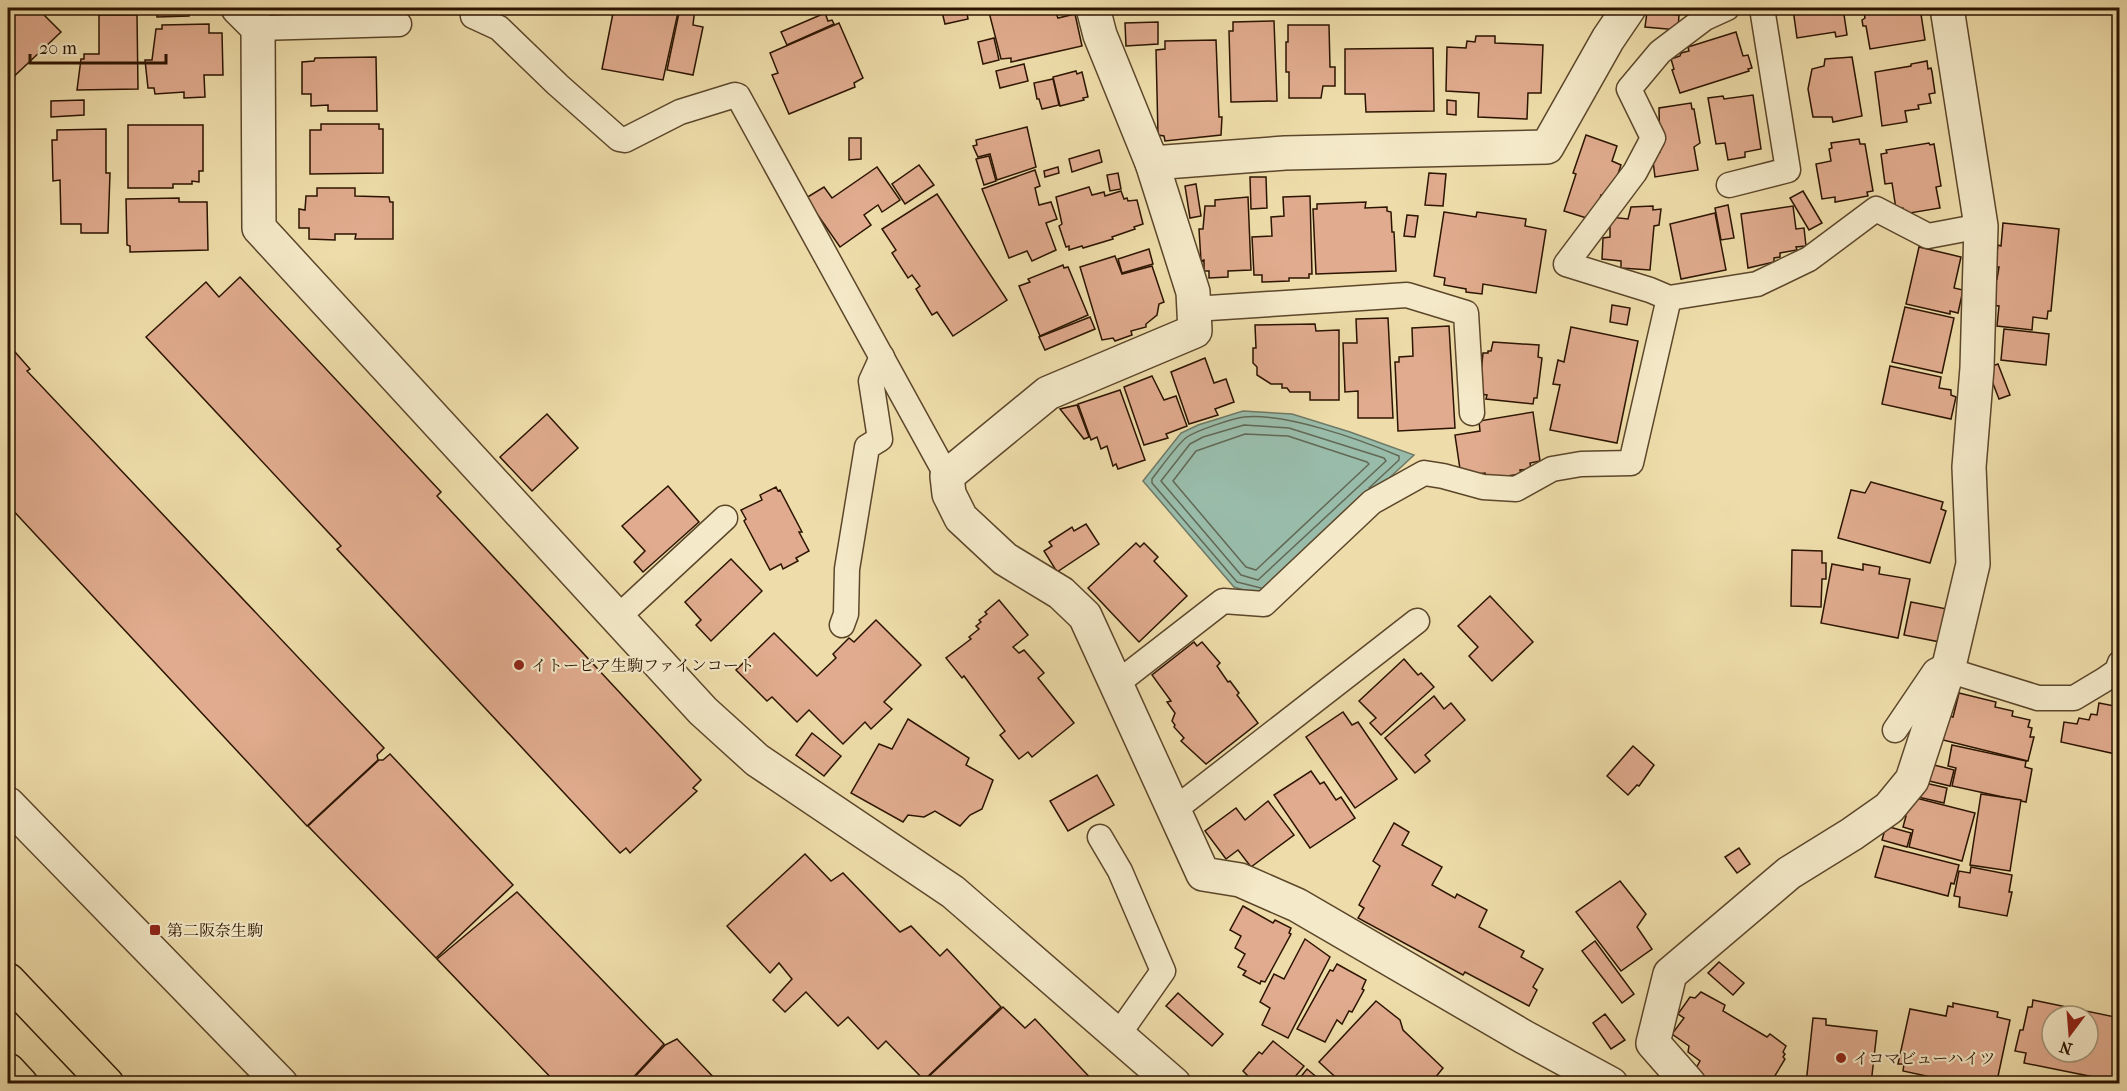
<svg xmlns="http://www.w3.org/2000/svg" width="2127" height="1091" font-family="'IM FELL French Canon','Noto Serif JP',serif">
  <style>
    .water { fill: #99bcaa; stroke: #6d7966; stroke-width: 1.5 }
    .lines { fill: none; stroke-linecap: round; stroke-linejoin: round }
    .shore { stroke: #626855; stroke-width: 1.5 }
    .building { fill: #e0ab8e; stroke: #2c1400; stroke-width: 1.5; fill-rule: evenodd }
    .service-casing { stroke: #5c462a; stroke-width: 27 }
    .minor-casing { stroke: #5c462a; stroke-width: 36 }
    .tertiary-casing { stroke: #5c462a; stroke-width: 36 }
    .motorway-casing { stroke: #2c1400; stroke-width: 36 }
    .service { stroke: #f4e9c8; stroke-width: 24 }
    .minor { stroke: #f4e9c8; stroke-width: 33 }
    .tertiary { stroke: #f4e9c8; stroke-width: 33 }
    .motorway { stroke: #eda; stroke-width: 33 }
    .poi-dot { fill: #8f2418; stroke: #f4e9c8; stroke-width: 2 }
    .labels { text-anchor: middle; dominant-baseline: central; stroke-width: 4.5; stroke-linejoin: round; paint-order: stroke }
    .poi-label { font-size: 16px; fill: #2c1400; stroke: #f4e9c8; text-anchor: start }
  </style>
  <rect width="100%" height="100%" fill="#eda"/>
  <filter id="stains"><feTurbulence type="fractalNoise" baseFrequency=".00333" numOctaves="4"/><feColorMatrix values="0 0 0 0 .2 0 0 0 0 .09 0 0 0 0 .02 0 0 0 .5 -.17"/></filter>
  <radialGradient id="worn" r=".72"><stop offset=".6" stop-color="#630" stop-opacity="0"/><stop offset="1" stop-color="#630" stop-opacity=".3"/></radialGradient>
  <!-- water -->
  <path class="water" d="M1243,411L1292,414L1350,432L1414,455L1262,596L1234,587L1143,481L1181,433L1198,425Z"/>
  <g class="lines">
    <!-- shore -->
    <g class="shore">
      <path d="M1244,425L1289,428L1384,458L1386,461L1258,580L1241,575L1161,481L1190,444L1203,437Z"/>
      <path d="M1245,434L1288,436L1367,462L1369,464L1256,570L1246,567L1173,481L1196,451Z"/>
      <path d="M1261,588L1237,582L1152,483V479C1160,469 1178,443 1187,437C1198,430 1231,419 1244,417C1286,413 1359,439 1399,456V460L1369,488"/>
    </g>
  </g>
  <!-- building -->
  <g class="building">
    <path d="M8,8H37L61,32L8,82Z"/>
    <path d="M156,8H188L189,16L157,17Z"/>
    <rect x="278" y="8" width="31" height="2"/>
    <path d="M614,8H679L663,80L602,69Z"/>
    <path d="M680,8H695L693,25L703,27L693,75L667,70Z"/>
    <path d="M941,8H966L968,19L945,24Z"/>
    <path d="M983,8H1054L1058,18L1075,14L1082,46L1011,62V58L1001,59L989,12L984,13Z"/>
    <path d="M1137,8H1199V12L1140,13V11H1137Z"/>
    <rect x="1209" y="8" width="22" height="3"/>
    <path d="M1317,8H1370L1317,9Z"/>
    <path d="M1666,8H1709L1697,17L1684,14L1685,10L1679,8L1677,14L1664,13Z"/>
    <path d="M1797,8H1843L1847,35L1836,37L1835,32L1797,38L1793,9Z"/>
    <path d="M1863,8H1920L1925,40L1870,49L1866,26H1863L1862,20L1865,18Z"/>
    <path d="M1647,12L1679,15L1678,30L1645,27Z"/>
    <path d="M825,13L828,21L832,20L834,24L787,45L781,32Z"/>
    <path d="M99,15H137L138,89L77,90L81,59H84V54H99Z"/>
    <path d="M1274,21L1277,101L1231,102L1229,31H1233V22Z"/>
    <path d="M1158,22V44L1126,46L1125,23Z"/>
    <path d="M839,23L863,78L854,83L855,87L789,114L772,75L778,73L770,53Z"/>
    <path d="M209,24V33H222L223,75H204L205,97L184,98V92L155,94L154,88H148L145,60H152L156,29H162V25Z"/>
    <path d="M1288,25H1329L1330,67H1335V86H1323L1321,98H1289V72H1286V42H1288Z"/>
    <path d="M1736,32L1743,56L1748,55L1752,68L1748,69L1749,71L1680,93L1672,70L1674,69L1671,59L1680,56L1681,53L1689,51L1688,47Z"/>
    <path d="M1476,36H1495V43L1543,45L1541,93H1528L1527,119L1478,117L1479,93L1446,91L1447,47L1466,48L1467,41L1475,42Z"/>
    <path d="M994,38L999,60L983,64L978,42Z"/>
    <path d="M1216,40L1219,117H1222L1221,135L1165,141L1164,136L1158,135L1156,50L1165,49V41Z"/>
    <path d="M1433,48L1434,111L1366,112L1365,94H1345V49Z"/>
    <path d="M376,57L377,111H328V105L311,106V94H302V62L314,61L315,58Z"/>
    <path d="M1852,57L1862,116L1833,122L1832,117H1813L1808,89L1812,69L1824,66L1825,59Z"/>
    <path d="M1927,61L1928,69L1931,68L1932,72L1935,93L1929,94L1931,103L1918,105L1919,109L1905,111L1907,122L1882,126L1875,72L1911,66V64Z"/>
    <path d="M1024,64L1028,81L1000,88L996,71Z"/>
    <path d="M1076,71L1077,74L1082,72L1088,97L1083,98L1084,100L1060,106L1053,77Z"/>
    <path d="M1053,79L1059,105L1042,109L1039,99H1037L1034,83Z"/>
    <path d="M1753,95L1761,149L1745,152V157L1728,160L1725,143L1716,144L1708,98L1723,96L1724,99Z"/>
    <path d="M84,100V115L51,117V101Z"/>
    <path d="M1447,100L1456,101V115L1447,114Z"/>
    <path d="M1691,103L1692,109H1694L1700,143L1694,147L1698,170L1655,177L1652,153L1660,152L1659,108Z"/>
    <path d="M321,124H379V129H383V173L310,174V130H321Z"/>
    <path d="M128,125H203V171H199V182L192,181V184H173V188H128Z"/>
    <path d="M1027,127L1036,167L997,180L990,154L978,157L973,146L977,145L976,140Z"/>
    <path d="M106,129V173H110L108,233H81V224H61L60,180L53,181L52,140H57V130Z"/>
    <path d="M1586,135L1617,146L1612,161L1621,165L1610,198L1601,195L1593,220L1564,211L1576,174L1573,173Z"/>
    <path d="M849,138H861V159L849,160Z"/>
    <path d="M1859,139L1860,144H1865L1873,191L1867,192L1868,196L1835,202V197L1822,199L1816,164L1831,161L1829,149L1832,148L1831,143Z"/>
    <path d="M1929,143L1930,145L1934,144L1941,186L1936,187L1940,208L1904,214L1903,208L1896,209L1892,183L1885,184L1881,154L1887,153L1886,150Z"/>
    <path d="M1099,150L1102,162L1072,172L1069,159Z"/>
    <path d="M989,156L996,181L984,185L976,159Z"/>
    <path d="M919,165L934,185L905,204L892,184Z"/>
    <path d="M877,167L900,200L882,212L878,205L864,215L871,225L840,247L806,198L824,187L832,198Z"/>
    <path d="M1058,167L1059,173L1045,177L1044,171Z"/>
    <path d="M1035,170L1040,186L1035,188L1039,205L1051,202L1057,219L1046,223L1056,250L1032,261L1027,251L1009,258L982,189Z"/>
    <path d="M1118,173L1121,189L1110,191L1107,175Z"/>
    <path d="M1429,173L1446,174L1443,206L1425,205Z"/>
    <path d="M1250,177H1266L1267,208L1251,209Z"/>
    <path d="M1196,184L1201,216L1190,218L1185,186Z"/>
    <path d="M1089,187L1092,195L1104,192L1105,196L1121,191L1124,199L1127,198L1128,201L1137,200L1143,224L1134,227L1135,229L1112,237L1113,239L1083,248L1082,246L1069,250V246L1066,247L1059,226L1062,224L1056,197Z"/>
    <path d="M317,188H355V196L389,197L390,202H393V239H355L356,234H335V240L309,239V228H299V209L305,210L306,196H317Z"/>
    <path d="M1803,191L1822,223L1809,230L1790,198Z"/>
    <path d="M937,194L1007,300L953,336L937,312L932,315L916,289L920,286L912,275L908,278L892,253L896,250L882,229Z"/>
    <path d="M1310,196L1312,274H1309V278H1289V281L1262,282V275H1254L1252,237L1272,236L1271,217L1284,216L1283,197Z"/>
    <path d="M1248,197L1251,270L1228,271V277L1209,278V271H1204V260L1201,261L1199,229H1203L1205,206H1215V200Z"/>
    <path d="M179,198V202H207L208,250L130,252V246L127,245L126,199Z"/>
    <path d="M1366,202L1365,208L1387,207V211L1391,212L1392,232H1394L1396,271L1316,274L1313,209H1317V204Z"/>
    <path d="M1728,205L1734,238L1721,240L1715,208Z"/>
    <path d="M1653,206V210L1661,209L1659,225L1654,226L1650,270L1621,268V261L1602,259L1603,238L1610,237V217L1628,219L1631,207Z"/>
    <path d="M1793,206L1796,229L1804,228L1806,246L1796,247L1797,250L1780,253V257L1774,258V262L1748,268L1741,214Z"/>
    <path d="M1444,212L1476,217L1477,212L1526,219L1525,226L1546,230L1536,293L1483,284L1482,294L1466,292V289L1444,285L1445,278L1434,276Z"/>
    <path d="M1715,213L1726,270L1681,279L1670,224Z"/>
    <path d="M1407,215L1418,216L1415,237L1404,236Z"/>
    <path d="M2003,223L2059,229L2051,311H2048L2047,319L2033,317L2032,330L1997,326L1999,306L1990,305L1992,278L1997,279L1999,267H1995L1998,245L2001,246Z"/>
    <path d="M1919,247L1961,257L1954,288L1963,290L1958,313L1950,311V314L1906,304Z"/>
    <path d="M1149,249L1153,264L1122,273L1118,259Z"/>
    <path d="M1115,256L1122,274L1152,266L1164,302L1159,304L1157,315L1146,324V327L1131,331L1132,335L1115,341L1113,338L1102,340L1080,267Z"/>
    <path d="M1063,265L1064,268L1068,267L1088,315L1040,336L1019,286L1030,282L1028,279Z"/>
    <path d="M240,277L441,492L437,496L701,780L693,788L697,791L630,853L626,848L620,853L337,549L341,546L146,337L206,282L219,297Z"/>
    <path d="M1612,305L1630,308L1627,325L1610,322Z"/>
    <path d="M1905,307L1954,318L1942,373L1892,362Z"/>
    <path d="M1090,317L1095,329L1045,350L1039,337Z"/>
    <path d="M1388,318L1393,418H1358V391L1345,392L1343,343H1357L1356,319Z"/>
    <path d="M1315,324L1316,331L1339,330V400H1310V392H1290L1287,388H1282V384H1271L1257,375V367L1253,363V348H1256L1255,325Z"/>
    <path d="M1449,326L1455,428L1398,431L1395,362H1399V357L1413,356L1412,328Z"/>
    <path d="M1571,327L1638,341L1617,443L1550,430L1560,385L1553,384L1558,360L1564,362Z"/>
    <path d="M2004,329L2049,334L2046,365L2001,360Z"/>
    <path d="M1493,342L1539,345L1538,357L1542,358L1537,398H1534L1533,404L1486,399L1487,395L1479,394L1483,353H1488V351H1491Z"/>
    <path d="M8,344L30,369L27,371L384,748L377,755L378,760L307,826L8,505Z"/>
    <path d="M1205,358L1214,383L1226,379L1234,402L1215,409L1218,415L1189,424L1171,372Z"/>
    <path d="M1998,364L2010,395L1999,399L1987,368Z"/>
    <path d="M1890,366L1941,377L1939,388L1951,390V395L1956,397L1951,419L1882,404Z"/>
    <path d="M1152,376L1164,400L1176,396L1187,426L1166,434L1168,438L1144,445L1124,387Z"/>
    <path d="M1120,390L1145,460L1118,469L1116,464L1113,466L1107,446L1101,449L1097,437L1091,440L1078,404Z"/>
    <path d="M1077,405L1089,437L1084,439L1060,409Z"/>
    <path d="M1533,412L1540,461L1530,463L1531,469L1520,470L1521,474L1486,479L1485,473L1461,476L1455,435L1480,431L1479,421Z"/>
    <path d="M547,414L578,448L532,491L500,457Z"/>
    <path d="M1871,482L1943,502L1941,509L1946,511L1930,563L1838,538L1851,490L1865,493Z"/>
    <path d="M668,486L699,522L643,572L634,562L645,551L622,526Z"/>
    <path d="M776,487L778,491L780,490L802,532H799L809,551L796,558L798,561L783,569L781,564L770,570L744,521L746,519L741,510L762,500L760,495Z"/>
    <path d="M1086,524L1099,544L1057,572L1044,551L1052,546L1049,542L1072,527L1074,531Z"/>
    <path d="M1136,543L1140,547L1144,543L1158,557L1154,561L1187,596L1139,642L1088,588Z"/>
    <path d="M1792,550L1822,551V563H1826V579H1822L1821,607L1791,606Z"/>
    <path d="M731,559L762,591L711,641L696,625L701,620L685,602Z"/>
    <path d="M1832,564L1863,570V564L1880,567L1879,574L1910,579L1898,638L1821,623Z"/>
    <path d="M1490,596L1533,642L1492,681L1469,656L1478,647L1458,626Z"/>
    <path d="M999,600L1028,635L1013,647L1019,653L1024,650L1044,673L1038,678L1074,723L1032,757L1028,752L1019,759L1000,735L1005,731L964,676L962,678L946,658L971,639L969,637L979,629L976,626L981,622L979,620L987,614L985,612Z"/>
    <path d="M1911,602L1947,609L1940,642L1904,635Z"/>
    <path d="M876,620L921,665L884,702L892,709L871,729L865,722L843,744L809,710L797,722L772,697L767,701L736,670L774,633L817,676L836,658L833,654L849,638L854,642Z"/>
    <path d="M1194,642L1197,646L1202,642L1220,663L1217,666L1228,682L1230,681L1239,693L1237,695L1258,723L1206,764L1181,741L1184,738L1174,727L1175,725L1172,721L1175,713L1167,702L1171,701L1152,675Z"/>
    <path d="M1404,659L1418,675L1421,673L1434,687L1381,735L1370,723L1376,718L1359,701Z"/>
    <path d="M1959,693L1996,702L1995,707L2013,711L2012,716L2030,720L2028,727L2032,728L2030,737H2034L2028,761L1943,740L1949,716L1953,717Z"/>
    <path d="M1434,696L1444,709L1451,703L1465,720L1425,755L1430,761L1415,773L1385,738Z"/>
    <path d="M2099,703L2120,707V755L2061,742L2064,722L2077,724L2079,718L2089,720L2091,714L2097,715Z"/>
    <path d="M1343,712L1352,725L1358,722L1397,779L1355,808L1306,737Z"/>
    <path d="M908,719L969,758L966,765L993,780L982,809L970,815L960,826L935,811L924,817L908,815L903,822L851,793L879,744L892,749Z"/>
    <path d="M812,733L841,756L824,776L796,755Z"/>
    <path d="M1952,745L2026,761L2025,767L2032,769L2026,802L1952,786L1956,768L1948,766Z"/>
    <path d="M1633,746L1654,765L1639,786L1637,785L1628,795L1607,776Z"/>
    <path d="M390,754L513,885L436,958L308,826L379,760H383Z"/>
    <path d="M1930,764L1954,770L1950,786L1925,780Z"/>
    <path d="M1311,771L1320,784L1324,782L1336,800L1341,797L1355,818L1310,848L1274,795Z"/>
    <path d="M1097,775L1114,805L1068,831L1050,801Z"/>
    <path d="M1921,782L1947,788L1944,803L1918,797Z"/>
    <path d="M1981,794L2021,800L2010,871L1970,865Z"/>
    <path d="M1912,797L1975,813L1962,861L1909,847L1913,830L1903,827L1906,816L1902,815Z"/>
    <path d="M1268,801L1294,835L1251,867L1238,850L1226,859L1205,831L1236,808L1245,820Z"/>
    <path d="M1394,823L1409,832L1402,845L1442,867L1432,885L1455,898L1457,894L1487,910L1479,927L1524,951L1521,957L1543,969L1533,987L1537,990L1529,1006L1465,972L1463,975L1358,918L1364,908L1359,905L1380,866L1373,861Z"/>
    <path d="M1886,826L1911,833L1907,847L1882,840Z"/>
    <path d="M1884,846L1959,865L1954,884L1951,883L1948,896L1875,877Z"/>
    <path d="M1739,848L1750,864L1737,873L1725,857Z"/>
    <path d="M805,854L831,881L843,873L900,932L911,926L940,956L947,949L1001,1007L924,1080L886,1041L878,1049L848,1017L838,1026L806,992L785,1012L773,1000L792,979L779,963L770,973L727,926Z"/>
    <path d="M1971,867L2012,875L2009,892H2012L2007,916L1959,907L1960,897L1954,896L1959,871L1970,873Z"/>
    <path d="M1620,881L1646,914L1637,927L1652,949L1621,971L1576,912Z"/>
    <path d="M517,892L664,1044L627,1084H557L437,959Z"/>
    <path d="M1243,906L1273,923L1275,920L1291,928L1289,933L1291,934L1265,982L1261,981L1260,984L1243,975L1246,971L1238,967L1245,954L1235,948L1241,936L1230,930Z"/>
    <path d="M1305,939L1330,957L1288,1038L1262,1025L1270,1008L1260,1002L1274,974L1284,979Z"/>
    <path d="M1595,941L1634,994L1622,1003L1582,951Z"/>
    <path d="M1719,962L1744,983L1733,995L1708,973Z"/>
    <path d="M1337,964L1366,980L1362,989L1364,990L1352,1012L1349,1011L1342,1024L1337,1020L1325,1042L1297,1029L1330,970L1333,971Z"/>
    <path d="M1701,992L1725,1005L1723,1011L1767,1037L1770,1034L1786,1046L1783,1052L1785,1054L1783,1057L1785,1059L1770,1084H1715L1695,1070L1700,1061L1688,1052L1689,1046L1672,1034L1684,1018L1678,1014L1690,997L1695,998Z"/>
    <path d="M1178,993L1223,1034L1212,1046L1166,1006Z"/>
    <path d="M2033,1000L2120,1018V1055L2114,1081L2024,1063L2026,1053L2015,1051L2020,1030H2023L2028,1007H2032ZM2052,1016H2088V1052H2052Z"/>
    <path d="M1376,1001L1400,1020L1403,1030L1443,1068L1430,1084H1343L1319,1062Z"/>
    <path d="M1953,1003L1998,1012L1997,1017L2010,1020L1997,1081L1994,1080L1993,1084H1963L1903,1071L1904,1064H1898L1910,1009L1946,1016L1948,1006L1953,1007Z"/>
    <path d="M1003,1007L1025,1028L1035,1019L1096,1084H928L925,1080Z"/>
    <path d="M1605,1014L1625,1040L1611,1049L1593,1023Z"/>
    <path d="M1813,1018L1826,1019V1025L1877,1031L1871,1084H1806Z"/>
    <path d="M677,1039L720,1084H628L665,1045Z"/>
    <path d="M1273,1041L1304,1066L1289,1084H1242L1248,1076L1243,1071L1259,1052L1262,1054Z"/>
    <path d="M1307,1069L1319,1079L1315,1084H1295Z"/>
  </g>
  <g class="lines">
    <!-- service casing -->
    <g class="service-casing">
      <g id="service">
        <path d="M1727,8L1705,18L1660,52L1629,89L1653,138L1635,172L1566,264L1650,290L1669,298L1757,284L1809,259L1876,209L1928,236L1981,226"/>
        <path d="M473,16L499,28L558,85L619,139L625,140L680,112L735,95L738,96L947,476"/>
        <path d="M258,28L399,24"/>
        <path d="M1729,185L1788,170L1762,8"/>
        <path d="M1194,309L1407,295L1466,313L1472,413"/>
        <path d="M617,618L725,518"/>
        <path d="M842,625L846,614L847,569L867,447L880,439L871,381L882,357"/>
        <path d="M1948,670L2038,698H2074L2104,680L2117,671L2120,663"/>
        <path d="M1116,684L1223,601L1264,604L1372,502L1424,473L1443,476L1483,487L1516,489L1552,469L1581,464L1631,463L1669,298"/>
        <path d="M1895,730L1935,671L1949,664"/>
        <path d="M1174,810L1417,621"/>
        <path d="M1100,837L1120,871L1163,971L1118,1035"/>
      </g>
    </g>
    <!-- minor casing -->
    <g class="minor-casing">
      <g id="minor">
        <path d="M238,8L258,28L259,228L703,711L757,760L953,892L1174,1084"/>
        <path d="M1093,8L1100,35L1152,163L1193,292L1195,331L1048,393L947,476L949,494L961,518L1005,559L1061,593L1085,616L1203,874L1240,880L1297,905L1524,1037L1611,1084"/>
        <path d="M1152,163L1285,153L1547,147L1608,39L1629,8"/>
        <path d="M1689,1084L1653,1043L1670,974L1789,873L1852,834L1889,808L1912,780L1948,670L1973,564L1969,467L1977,368L1981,226L1947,8"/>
      </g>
    </g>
    <!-- tertiary casing -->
    <g class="tertiary-casing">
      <path id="tertiary" d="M8,804L281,1084"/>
    </g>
    <!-- motorway casing -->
    <g class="motorway-casing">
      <g id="motorway">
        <path d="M8,980L107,1084"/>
        <path d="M8,1070L21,1084"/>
      </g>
    </g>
    <!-- service -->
    <use href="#service" class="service"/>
    <!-- minor -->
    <use href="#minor" class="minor"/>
    <!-- tertiary -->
    <use href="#tertiary" class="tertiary"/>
    <!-- motorway -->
    <use href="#motorway" class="motorway"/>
  </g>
  <!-- markers -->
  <g class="poi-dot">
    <circle cx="519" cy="665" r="6"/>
    <rect x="149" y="924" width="12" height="12" rx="3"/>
    <circle cx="1841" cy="1058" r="6"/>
  </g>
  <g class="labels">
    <!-- poi labels -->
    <g class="poi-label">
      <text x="531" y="665">イトーピア生駒ファインコート</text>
      <text x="167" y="930">第二阪奈生駒</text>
      <text x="1853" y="1058">イコマビューハイツ</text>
    </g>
  </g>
  <!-- margin -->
  <rect width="2127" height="1091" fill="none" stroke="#eda" stroke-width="30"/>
  <rect x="9" y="9" width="2109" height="1073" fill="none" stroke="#2c1400" stroke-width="3"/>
  <rect x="15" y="15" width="2097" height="1061" fill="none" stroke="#2c1400" stroke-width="1.5"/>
  <!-- north arrow -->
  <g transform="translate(2070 1034) rotate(196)"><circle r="28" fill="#f4e9c8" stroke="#a49478" stroke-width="1.5"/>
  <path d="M0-4.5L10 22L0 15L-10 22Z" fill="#8f2418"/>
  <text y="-9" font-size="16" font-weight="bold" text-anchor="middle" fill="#2c1400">N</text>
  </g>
  <!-- scale -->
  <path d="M30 54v9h136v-9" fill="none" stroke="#2c1400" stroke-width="3"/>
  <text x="39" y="54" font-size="18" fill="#2c1400" stroke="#f4e9c8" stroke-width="4.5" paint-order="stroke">20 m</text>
  <rect width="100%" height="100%" filter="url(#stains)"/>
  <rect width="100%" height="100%" fill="url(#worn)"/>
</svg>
